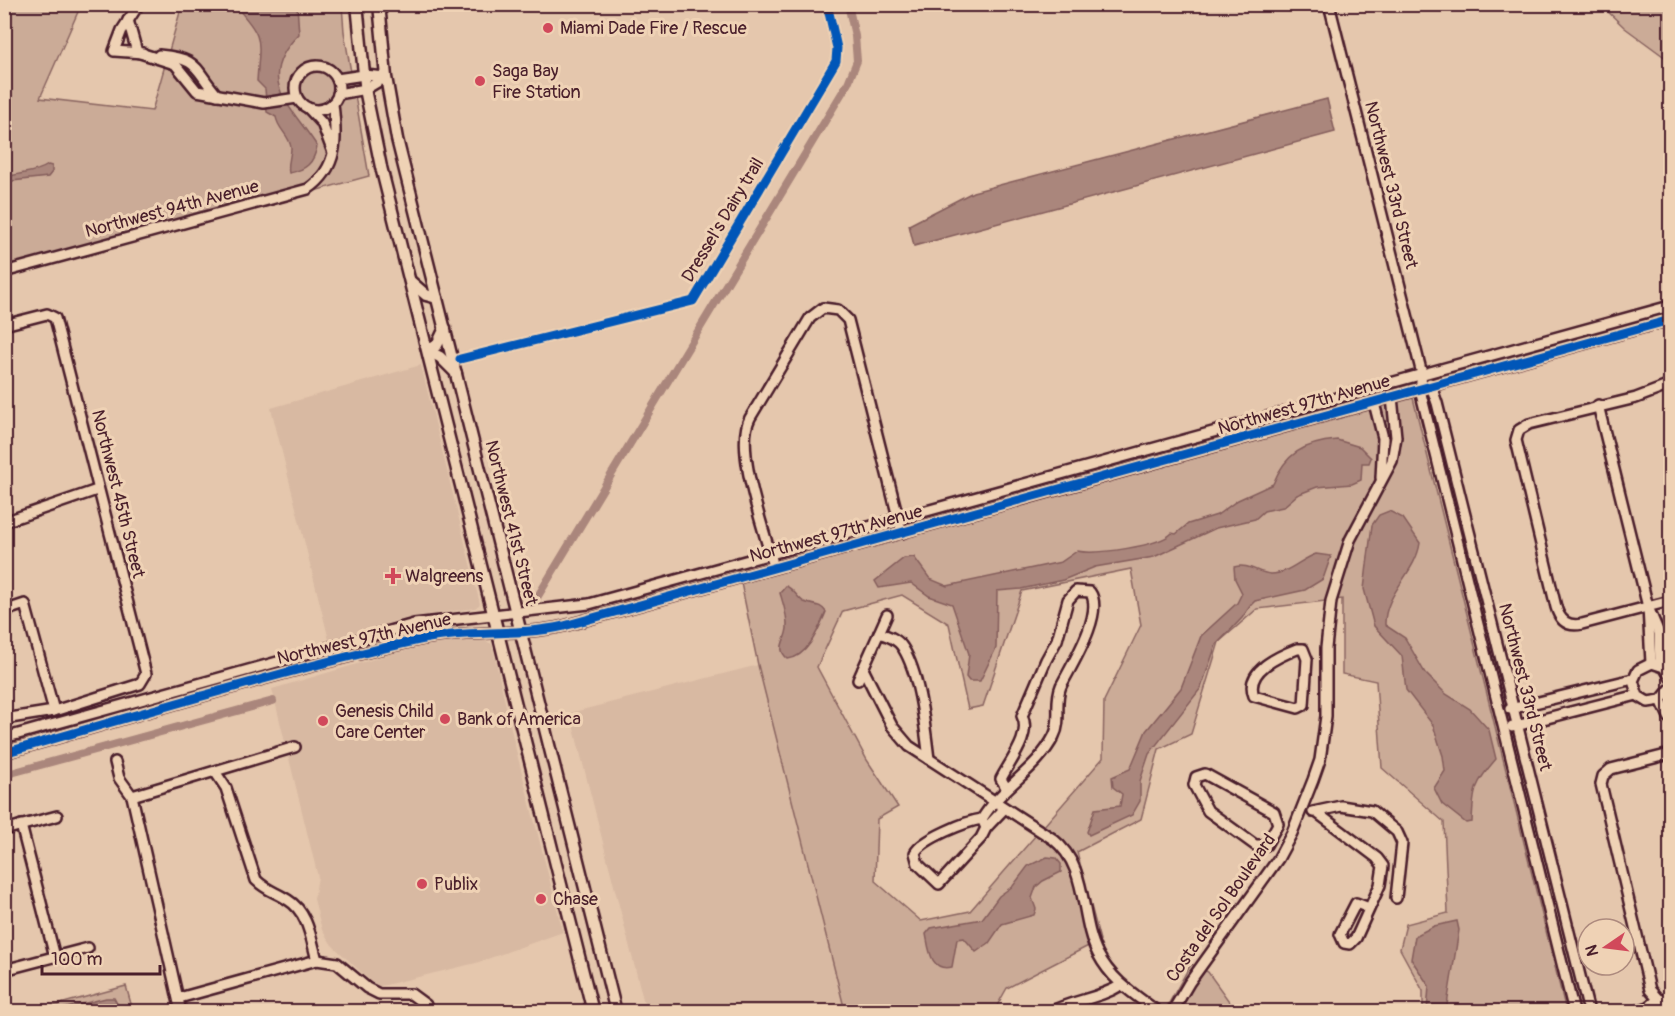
<svg xmlns="http://www.w3.org/2000/svg" width="1675" height="1016" font-family="Pangolin,sans-serif">
  <style>
    .built { fill: #d8b9a2 }
    .green { fill: #cbab97; stroke: #8a6561; stroke-width: 1.5; fill-rule: evenodd }
    .water { fill: #aa867b; stroke: #845d5b; stroke-width: 1.5 }
    .lines { fill: none; stroke-linecap: round; stroke-linejoin: round }
    .canal { stroke: #aa867b; stroke-width: 8 }
    .minor-casing { stroke: #4a1f2b; stroke-width: 14 }
    .major-casing { stroke: #4a1f2b; stroke-width: 15 }
    .minor { stroke: #efd2b5; stroke-width: 9 }
    .major { stroke: #efd2b5; stroke-width: 10 }
    .cycleway-casing { stroke: #efd2b5; stroke-width: 13 }
    .cycleway { stroke: #0057b8; stroke-width: 9 }
    .poi-dot { fill: #d1495b; stroke: #efd2b5; stroke-width: 2 }
    .labels { text-anchor: middle; dominant-baseline: central; stroke-width: 6; stroke-linejoin: round; paint-order: stroke }
    .poi-label { font-size: 18px; fill: #4a1f2b; stroke: #efd2b5; text-anchor: start }
    .street-label { font-size: 18px; fill: #4a1f2b; stroke: #efd2b5 }
  </style>
  <rect width="100%" height="100%" fill="#e5c7ad"/>
  <filter id="ink" filterUnits="userSpaceOnUse"><feTurbulence type="fractalNoise" baseFrequency=".0167" numOctaves="2"/><feDisplacementMap in="SourceGraphic" scale="12" xChannelSelector="R" yChannelSelector="G"/><feConvolveMatrix kernelMatrix="1 2 1 2 8 2 1 2 1" color-interpolation-filters="sRGB"/></filter>
  <g filter="url(#ink)">
    <!-- built -->
    <g class="built">
      <path d="M421,365L480,604L475,608L407,618L329,640L271,408Z"/>
      <path d="M481,639L492,644L514,742L563,932L476,963L377,987L332,945L322,930L314,899L318,877L272,689L391,654L450,641Z"/>
      <path d="M758,665L845,1011H646L570,713Z"/>
    </g>
    <!-- green -->
    <g class="green">
      <path d="M5,5H81L40,98L152,111L182,5H342L344,32L369,176L5,276Z"/>
      <path d="M1601,5H1670V61L1625,28Z"/>
      <path d="M1413,398L1566,1011H1423V991L1400,949L1406,924L1448,913L1444,822L1382,768L1376,681L1342,674V599L1257,609L1219,642L1191,734L1159,749L1141,819L1077,852L1100,940L1007,988L994,1011H845L758,665L741,583ZM1131,569L1141,625L1104,701L1103,758L970,911L921,921L875,881L877,819L898,807L867,760L817,667L843,611L902,595L949,624L968,709L983,706L1022,591Z"/>
      <path d="M1191,964L1208,972L1236,1011L1164,1012Z"/>
      <path d="M126,986L133,1011L31,1012Z"/>
    </g>
    <!-- water -->
    <g class="water">
      <path d="M235,5H297L299,34C253,80 291,105 317,146C314,163 306,170 289,173C287,164 291,157 291,148C290,135 278,130 276,117L267,112L265,89L257,81C260,35 264,40 235,5Z"/>
      <path d="M1327,99L1335,132L914,246L909,225L973,192Z"/>
      <path d="M48,165L52,166V172L48,177L12,181L5,185V178C18,172 35,174 48,165Z"/>
      <path d="M1337,440L1360,447L1371,458L1369,463H1362L1361,480L1352,484L1317,487L1297,495L1283,507L1264,511L1255,519L1216,528L1154,557L1095,567L1063,580L1021,589L997,591L996,648L980,681H969L966,677L969,654L952,604L929,596L911,583L879,588L875,581L904,558L914,557L930,579L947,586L1061,562L1077,551C1096,555 1160,546 1172,533L1176,534L1188,524L1217,515L1238,500L1273,484C1285,454 1303,443 1337,440Z"/>
      <path d="M1389,511L1403,518L1420,543C1416,573 1384,593 1385,625L1405,638L1425,673L1446,694L1470,709L1489,730L1496,759C1475,783 1473,790 1472,822L1466,823L1442,804L1434,788L1445,771L1443,756L1433,725L1406,690L1402,656L1374,626L1364,589L1372,525L1379,515Z"/>
      <path d="M1316,554L1331,556L1323,579L1305,590L1255,601L1251,605L1242,618L1216,645L1201,688L1149,754L1140,781V801L1132,815L1089,835L1087,832L1095,809L1120,806L1122,794L1113,787L1112,777L1130,769L1146,731L1181,688L1201,636L1237,603L1242,593L1235,579L1234,567C1249,563 1257,573 1271,574C1288,574 1301,559 1316,554Z"/>
      <path d="M786,586C794,589 797,598 804,602C813,606 820,603 826,612C819,628 808,657 788,659C775,648 786,641 787,628C788,617 783,603 780,593Z"/>
      <path d="M1047,857L1056,858L1061,864V872L1043,881L1036,887L1032,898L1036,909L1034,915L1002,924L989,943L976,952L964,938L957,939L952,967C930,972 929,949 926,934L931,928L982,919L999,896L1013,886L1028,866Z"/>
      <path d="M1457,921L1459,930L1446,1011H1427L1429,986L1411,959L1415,936L1434,926Z"/>
      <path d="M106,998H114L121,1011H54Z"/>
    </g>
    <g class="lines">
      <!-- canal -->
      <g class="canal">
        <path d="M535,601L848,83L857,61L855,36L848,4"/>
        <path d="M4,775L273,701"/>
      </g>
      <!-- minor casing -->
      <g class="minor-casing">
        <g id="minor">
          <path d="M139,4L122,30L114,51L143,53"/>
          <path d="M1329,4L1422,374L1420,390L1574,1012"/>
          <path d="M128,20L137,52"/>
          <path d="M137,52L175,64L197,91L264,103L297,98"/>
          <path d="M159,55C200,59 193,67 217,95"/>
          <circle cx="317" cy="88" r="22"/>
          <path d="M337,79L364,75L386,77"/>
          <path d="M338,94L366,89L386,77"/>
          <path d="M308,108L322,123L332,150"/>
          <path d="M4,272L308,189C339,168 337,137 333,104"/>
          <path d="M4,325L47,314L55,318L146,674L140,684L54,711L4,719"/>
          <path d="M1430,383L1437,403L1589,1012"/>
          <path d="M1670,385L1636,398L1529,424L1519,430L1516,440L1556,607C1560,621 1568,627 1582,624L1670,601"/>
          <path d="M1374,403L1383,438L1381,478"/>
          <path d="M1598,405L1648,607L1659,633L1660,665"/>
          <path d="M4,522L97,490"/>
          <path d="M772,560C763,527 734,447 750,418L810,318L823,308L838,310L848,320L902,533"/>
          <path d="M1648,607L1651,663"/>
          <path d="M4,611L25,604L54,711"/>
          <path d="M879,633C888,636 898,639 903,648C920,675 925,728 929,759"/>
          <path d="M1297,649H1303L1307,659L1304,705L1298,708L1254,696C1244,671 1279,656 1297,649Z"/>
          <path d="M863,669L892,726L909,746L1053,839C1089,867 1079,917 1098,954C1112,981 1134,994 1158,1012"/>
          <path d="M1670,677L1664,667L1652,663L1638,670L1633,681L1638,696L1648,702L1661,700L1670,689"/>
          <path d="M858,680L887,615"/>
          <path d="M1661,700L1670,719"/>
          <path d="M1510,709L1633,679"/>
          <path d="M1512,727L1637,695"/>
          <path d="M4,738L414,624L589,604L1670,306"/>
          <path d="M4,753C142,714 279,671 419,640C467,629 516,637 564,626L1670,320"/>
          <path d="M1670,754L1611,769L1603,776L1601,784L1650,990L1658,999L1670,1002"/>
          <path d="M115,762L119,778L132,796L181,1012"/>
          <path d="M216,773L226,788L256,880C267,891 276,892 288,900C308,912 311,939 317,960"/>
          <path d="M1205,774L1274,812L1278,824L1266,845H1255L1208,811L1194,785L1196,777Z"/>
          <path d="M132,796L295,747"/>
          <path d="M1313,812L1341,806L1372,811L1397,832L1402,843L1396,898"/>
          <path d="M1316,812L1377,858L1383,866L1380,885L1356,938L1350,944L1344,943L1340,934L1356,903L1369,908"/>
          <path d="M982,819C1001,787 1037,770 1054,736C1062,721 1054,702 1061,686C1071,666 1105,613 1090,592L1076,591L1068,600L1057,640L1046,660L1022,716C1032,735 1010,761 1001,779L1007,789"/>
          <path d="M982,819L986,828L981,838L939,884L918,864L915,853C922,839 967,821 982,819Z"/>
          <path d="M21,825L55,957"/>
          <path d="M986,828L1004,809"/>
          <path d="M4,830L57,816"/>
          <path d="M4,970L88,948"/>
          <path d="M179,998L317,960L337,963L367,988L379,994H411L426,1005"/>
          <path d="M1050,1012C1073,1000 1099,999 1121,985"/>
          <path d="M1172,1012L1189,983L1278,859L1292,833L1313,780L1320,760L1326,716V648L1331,601L1350,540L1392,461L1396,437L1392,397"/>
          <path d="M1634,1012L1649,1007L1658,999"/>
        </g>
      </g>
      <!-- major casing -->
      <g class="major-casing">
        <g id="major">
          <path d="M357,4L366,94L381,167L593,1012"/>
          <path d="M379,4L386,77L397,139L616,1012"/>
          <path d="M410,281L426,295L437,298"/>
          <path d="M428,351L440,357L456,373"/>
          <path d="M428,351L437,345L445,328"/>
        </g>
      </g>
      <!-- minor -->
      <use href="#minor" class="minor"/>
      <!-- major -->
      <use href="#major" class="major"/>
      <!-- cycleway casing -->
      <g class="cycleway-casing">
        <g id="cycleway">
          <path d="M460,359L693,301L836,61L837,48L827,4"/>
          <path d="M4,753C142,714 279,671 419,640C467,629 516,637 564,626L1670,320"/>
        </g>
      </g>
      <!-- cycleway -->
      <use href="#cycleway" class="cycleway"/>
    </g>
  </g>
  <!-- markers -->
  <g class="poi-dot">
    <circle cx="548" cy="28" r="6"/>
    <circle cx="480" cy="81" r="6"/>
    <path d="M390 567h6v6h6v6h-6v6h-6v-6h-6v-6h6z"/>
    <circle cx="445" cy="719" r="6"/>
    <circle cx="323" cy="721" r="6"/>
    <circle cx="422" cy="884" r="6"/>
    <circle cx="541" cy="899" r="6"/>
  </g>
  <g class="labels">
    <!-- poi labels -->
    <g class="poi-label">
      <text x="560" y="28">Miami Dade Fire / Rescue</text>
      <text x="492" y="71">Saga Bay<tspan x="492" dy="21">Fire Station</tspan></text>
      <text x="405" y="576">Walgreens</text>
      <text x="335" y="711">Genesis Child<tspan x="335" dy="21">Care Center</tspan></text>
      <text x="457" y="719">Bank of America</text>
      <text x="434" y="884">Publix</text>
      <text x="553" y="899">Chase</text>
    </g>
    <!-- street labels -->
    <g class="street-label">
      <text transform="translate(1391 185) rotate(76)">Northwest 33rd Street</text>
      <text transform="translate(172 209) rotate(-15)">Northwest 94th Avenue</text>
      <text transform="translate(723 220) rotate(-59)">Dressel's Dairy trail</text>
      <text transform="translate(1304 405) rotate(-16)">Northwest 97th Avenue</text>
      <text transform="translate(118 494) rotate(76)">Northwest 45th Street</text>
      <text transform="translate(511 523) rotate(76)">Northwest 41st Street</text>
      <text transform="translate(836 534) rotate(-15)">Northwest 97th Avenue</text>
      <text transform="translate(364 639) rotate(-13)">Northwest 97th Avenue</text>
      <text transform="translate(1525 687) rotate(76)">Northwest 33rd Street</text>
      <text transform="translate(1221 908) rotate(-55)">Costa del Sol Boulevard</text>
    </g>
  </g>
  <!-- margin -->
  <rect width="1675" height="1016" fill="none" stroke="#efd2b5" stroke-width="24"/>
  <rect x="12" y="12" width="1651" height="992" fill="none" stroke="#4a1f2b" stroke-width="2" filter="url(#ink)"/>
  <!-- north arrow -->
  <g transform="translate(1606 947) rotate(256)"><circle r="28" fill="#efd2b5" stroke="#ad8a7e" stroke-width="1.5"/>
  <path d="M0-4.5L10 22L0 15L-10 22Z" fill="#d1495b"/>
  <text y="-9" font-size="16" font-weight="bold" text-anchor="middle" fill="#4a1f2b">N</text>
  </g>
  <!-- scale -->
  <path d="M42 965v9h118v-9" fill="none" stroke="#4a1f2b" stroke-width="3"/>
  <text x="51" y="965" font-size="18" fill="#4a1f2b" stroke="#efd2b5" stroke-width="4.5" paint-order="stroke">100 m</text>
</svg>
